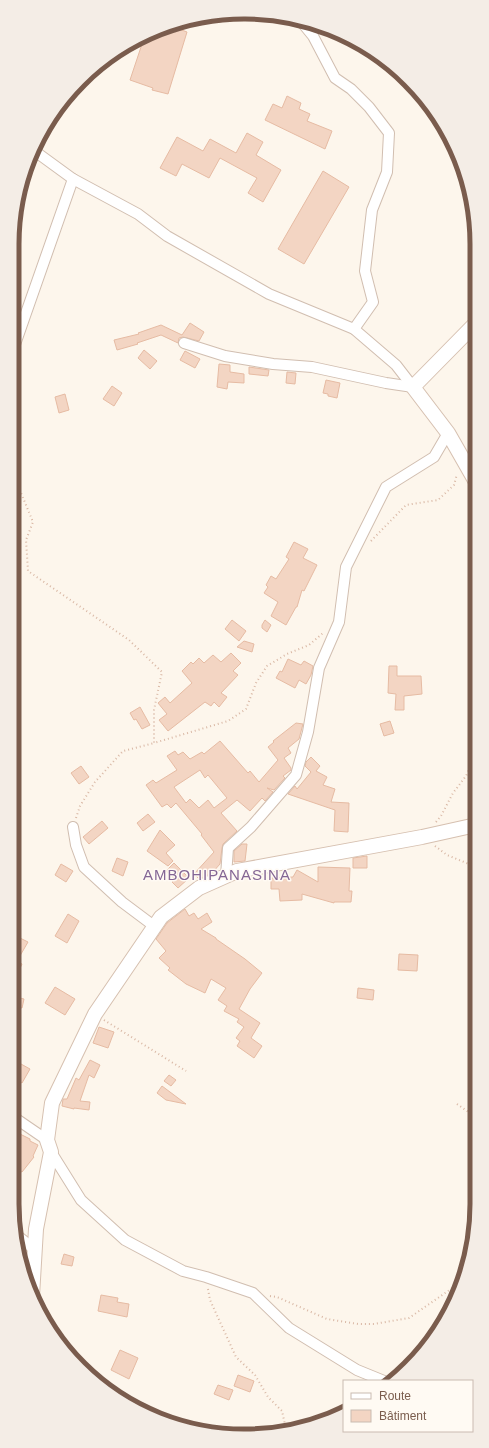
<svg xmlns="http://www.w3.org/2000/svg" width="489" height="1448" font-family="Helvetica,sans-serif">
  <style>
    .building { fill: #f3d5c3; stroke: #e6bba3; fill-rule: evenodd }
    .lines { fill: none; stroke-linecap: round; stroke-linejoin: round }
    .street-casing { stroke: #d1beb0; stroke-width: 12 }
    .secondary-casing { stroke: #d6c0b0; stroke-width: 16 }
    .path { stroke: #d9b8a5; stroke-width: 2; stroke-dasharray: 1 3; stroke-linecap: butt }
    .street { stroke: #fff; stroke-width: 10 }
    .secondary { stroke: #fff; stroke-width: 14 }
    .labels { text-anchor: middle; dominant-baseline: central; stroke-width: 3; stroke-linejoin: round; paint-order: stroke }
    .quarter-label { font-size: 15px; letter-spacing: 1px; fill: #846695; stroke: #fffaf3 }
    .rim { fill: none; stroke: #7a5c4d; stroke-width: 5 }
  </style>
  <rect width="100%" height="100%" fill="#fdf6ec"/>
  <!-- building -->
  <g class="building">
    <path d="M174,27L187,32L168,94L152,90L153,88L130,80L144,38Z"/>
    <path d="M287,96L301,103L299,109L310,114L307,121L332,131L325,149L265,120L273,104L282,108Z"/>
    <path d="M247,133L263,142L256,155L281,170L263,202L248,193L257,178L220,158L209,178L182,164L176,176L160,168L177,137L203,151L210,139L236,153Z"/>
    <path d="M323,171L349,187L304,264L278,249Z"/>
    <path d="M190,323L204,332L199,341L183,337L179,338L178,343L161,335L137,343L138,344L117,350L114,340L139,334L138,333L161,325L182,335Z"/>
    <path d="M144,350L157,361L150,369L138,358Z"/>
    <path d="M185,351L200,359L195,368L180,360Z"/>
    <path d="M219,364L230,365V372L244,374V383L228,382L227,389L217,387Z"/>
    <path d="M249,367L269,370L268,376L249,374Z"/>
    <path d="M287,372L296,373L295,384L286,383Z"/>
    <path d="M326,380L340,383L337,398L328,396V394L323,393Z"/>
    <path d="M112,386L122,393L114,406L103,399Z"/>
    <path d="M65,394L69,410L59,413L55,397Z"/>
    <path d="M294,542L308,549L303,558L317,565L304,591L302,590L297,607H296L286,625L271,616L278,602L264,593L268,587L266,585L271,576L276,579L289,559L286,557Z"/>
    <path d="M232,620L246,631L239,641L225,629Z"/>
    <path d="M265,620L271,625L267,632L262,628V625Z"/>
    <path d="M244,641L254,644L252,652L237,647Z"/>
    <path d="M231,653L241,663L233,671L238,675L221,693L227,697L219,707L214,702L211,706L205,702L168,731L159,720L167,714L158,703L165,697L170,703L192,683L182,671L191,662L193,664L199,658L204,663L213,655L221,662Z"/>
    <path d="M288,659L301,665L304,661L313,666L311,675L306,684L299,680L295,688L276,678L280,671L282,672Z"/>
    <path d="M389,666H397V676H421L422,694L404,696V710H395L396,694L388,693Z"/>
    <path d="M140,707L150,725L142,729L136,719L134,720L130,713Z"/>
    <path d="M390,721L394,733L384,736L380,724Z"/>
    <path d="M296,723L303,724L299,739L288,748L291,753L284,758L291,768V770L283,776L285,778L274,790L267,788L273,792L265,801L262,798L250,811L237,800L221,813L237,831L223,844L222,848L220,864L212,873L199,879L194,874L214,852L201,835L202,834L176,803L171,808L167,804L162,807L146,785L153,780L156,783L177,770L167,756L175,751L178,755L183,752L190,759L202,752L204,754L220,741L248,773L250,771L259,782L278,760L268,747L274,742L273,741ZM200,770L205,778L208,775L227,798L214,808L208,800L199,808L190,799L186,803L174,787Z"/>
    <path d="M311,757L320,766L316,771L327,777L323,785L335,789L331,802L349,803L348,832L334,831L335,810L288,794L295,786L297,789L311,772L305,766L306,762Z"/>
    <path d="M81,766L89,777L79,784L71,773Z"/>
    <path d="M148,814L155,822L143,831L137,823Z"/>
    <path d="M102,821L108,828L89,844L83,837Z"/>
    <path d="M160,830L175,845L166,853L173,861L168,866L147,851Z"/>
    <path d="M242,844H247L245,861L234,862V851Z"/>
    <path d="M367,856V868H353V858Z"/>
    <path d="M117,858L128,862L123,876L112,871Z"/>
    <path d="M174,863L189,878L178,888L172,882L175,879L166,871Z"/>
    <path d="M61,864L73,871L66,882L55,875Z"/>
    <path d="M318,867L350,868L349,891H352L351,902H334V903L302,894V900L280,901L279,889H271V878L293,877L297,870L318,882Z"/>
    <path d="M185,909L189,916L194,913L198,919L207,913L212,922L201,929L216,938V939L245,959L262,973L250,989L239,1009L260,1023L251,1038L262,1046L254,1058L237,1046L240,1041L236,1038L244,1027L237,1022L239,1019L224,1011L227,1006L218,1000L226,988L211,979L205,993L186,984L168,970L170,968L159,958L166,951L156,939L167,923Z"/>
    <path d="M68,914L79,921L67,943L55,936Z"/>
    <path d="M16,936L28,942L17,961L22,964L12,986V943Z"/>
    <path d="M399,954L418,955L417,971L398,970Z"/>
    <path d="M55,987L75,999L65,1015L45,1003Z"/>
    <path d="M358,988L374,990L373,1000L357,998Z"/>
    <path d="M12,996L24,999L22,1008L12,1006Z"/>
    <path d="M99,1027L114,1032L108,1048L93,1043Z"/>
    <path d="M12,1059L30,1069L22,1083L12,1077Z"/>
    <path d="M90,1060L100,1065L94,1078L89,1075L80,1101L90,1102L89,1110L74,1108V1109L62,1106L63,1099H67L76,1078L79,1080Z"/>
    <path d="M169,1075L176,1080L171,1086L164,1081Z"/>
    <path d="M162,1086L186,1104L166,1100L157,1093Z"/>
    <path d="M12,1130L30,1139V1141L38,1145L33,1156L34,1157L22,1172L12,1168V1158L21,1147L12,1140Z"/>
    <path d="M64,1254L74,1257L72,1266L61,1264Z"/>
    <path d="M101,1295L118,1298L117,1302L129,1304L127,1317L98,1311Z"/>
    <path d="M120,1350L138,1358L129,1379L111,1370Z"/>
    <path d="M238,1375L254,1381L250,1392L234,1386Z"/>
    <path d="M218,1385L233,1390L229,1400L214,1394Z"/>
  </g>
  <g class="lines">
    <!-- street casing -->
    <g class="street-casing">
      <g id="street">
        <path d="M300,20L313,36L335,78L351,89L369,107L389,133L387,172L372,210L365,271L373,302L354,329"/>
        <path d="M36,152L73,179L138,214L167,236L269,294L354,329L396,365L413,387"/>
        <path d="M184,343L225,356L273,364L312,367L386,383L413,387"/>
        <path d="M12,353L73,179"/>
        <path d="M73,827L76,845L84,867L122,902L154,926"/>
        <path d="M226,876L228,848L251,827L296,775L308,732L319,668L339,622L346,567L386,487L434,457L448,433"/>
        <path d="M12,1116L47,1140"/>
        <path d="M51,1152L81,1200L125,1240L183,1271L206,1277L253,1293L289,1328L357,1370L384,1381"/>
        <path d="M19,1237L35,1250"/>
      </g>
    </g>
    <!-- secondary casing -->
    <g class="secondary-casing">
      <g id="secondary">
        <path d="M475,324L413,387L448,433L476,482"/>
        <path d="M32,1296L36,1229L51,1152L47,1140L52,1103L95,1014L161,917L199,888L237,871L422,837L476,825"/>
      </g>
    </g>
    <!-- path -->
    <g class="path">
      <path d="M12,451L15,455L19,488L33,522L26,540L28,571L129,640L162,672L154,710V743L228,721L246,709L256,683L267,666L287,654L309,645L323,633"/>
      <path d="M371,541L406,505L438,500L454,485L457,474"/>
      <path d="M76,818L80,806L95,782L123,751L154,743"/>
      <path d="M436,822L441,816L453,793L466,776L476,754"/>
      <path d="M435,846L447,855L476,867"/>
      <path d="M104,1020L186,1071"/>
      <path d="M457,1104L477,1118"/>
      <path d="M208,1289L210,1300L236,1357L255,1375L268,1397L282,1411L286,1429"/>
      <path d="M270,1296L277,1297L327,1319L358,1324H374L409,1318L461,1282"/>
    </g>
    <!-- street -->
    <use href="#street" class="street"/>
    <!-- secondary -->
    <use href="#secondary" class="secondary"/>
  </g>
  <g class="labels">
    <!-- quarter labels -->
    <g class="quarter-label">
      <text x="217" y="874">AMBOHIPANASINA</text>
    </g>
  </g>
  <!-- crop -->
  <path d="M0 0H489V1448H0ZM244 19H245A225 225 0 0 1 470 244V1204A225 225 0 0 1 245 1429H244A225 225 0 0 1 19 1204V244A225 225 0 0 1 244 19Z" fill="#f4ede6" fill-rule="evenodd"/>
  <path class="rim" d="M244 19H245A225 225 0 0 1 470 244V1204A225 225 0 0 1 245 1429H244A225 225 0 0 1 19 1204V244A225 225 0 0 1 244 19Z"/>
  <!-- legend -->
  <rect x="343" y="1380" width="130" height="52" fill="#fffaf3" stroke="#cabbb1"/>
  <rect x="351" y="1393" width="20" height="6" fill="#ffffff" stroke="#cabbb1"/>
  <text x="379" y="1400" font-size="12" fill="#7a5c4d">Route</text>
  <rect x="351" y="1410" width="20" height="12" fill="#f3d5c3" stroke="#cabbb1"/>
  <text x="379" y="1420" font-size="12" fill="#7a5c4d">Bâtiment</text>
</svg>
